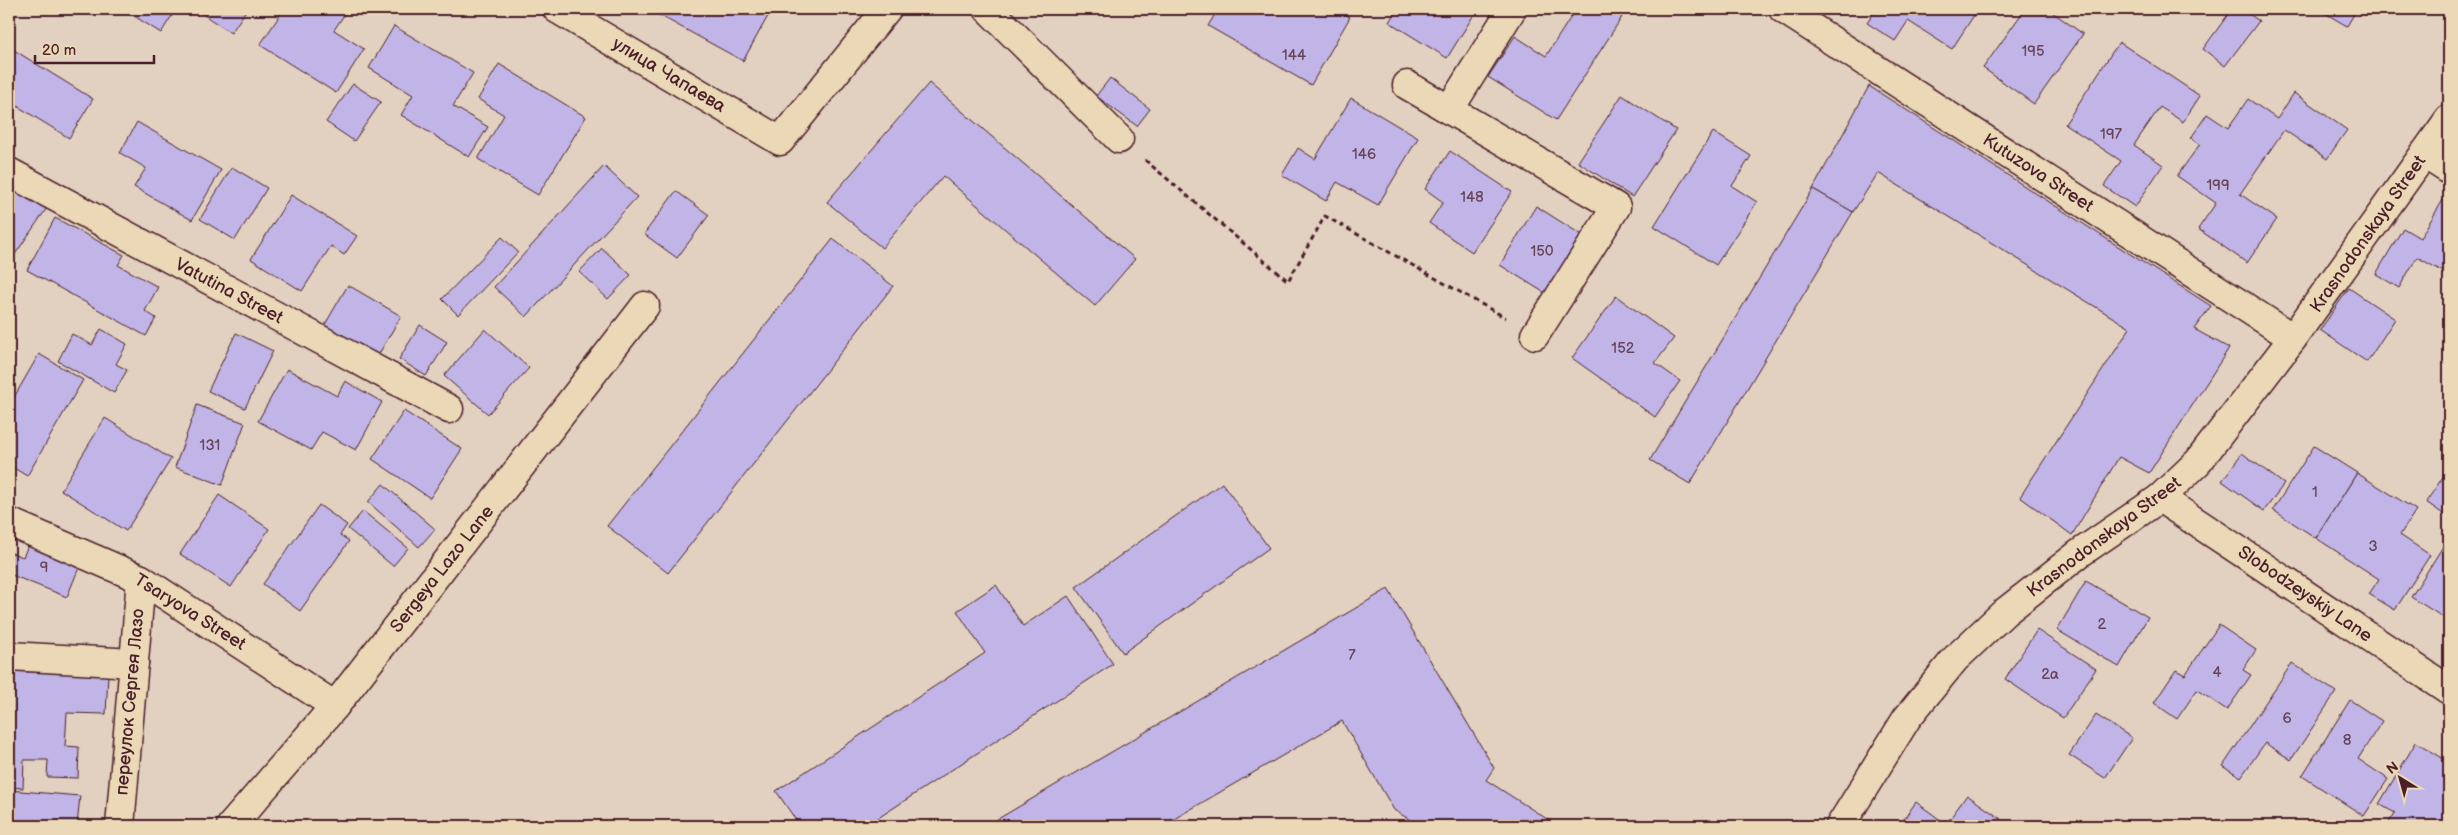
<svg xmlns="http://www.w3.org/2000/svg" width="2458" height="835" font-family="'Balsamiq Sans',sans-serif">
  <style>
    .building { fill: #c0b5e6; stroke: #4a1f2b }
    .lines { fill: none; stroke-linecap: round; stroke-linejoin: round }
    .minor-casing { stroke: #4a1f2b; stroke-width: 31 }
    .path { stroke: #4a1f2b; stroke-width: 3; stroke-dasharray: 5 4; stroke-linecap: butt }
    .minor { stroke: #ebd8b6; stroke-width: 28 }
    .labels { text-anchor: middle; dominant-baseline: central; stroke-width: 4.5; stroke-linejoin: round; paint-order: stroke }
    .number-label { font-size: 15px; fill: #68445a }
    .street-label { font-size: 18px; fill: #4a1f2b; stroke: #ebd8b6 }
  </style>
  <rect width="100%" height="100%" fill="#e2d1c0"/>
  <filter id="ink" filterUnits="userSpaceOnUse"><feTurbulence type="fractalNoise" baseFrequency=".02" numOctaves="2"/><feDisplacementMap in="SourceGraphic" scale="10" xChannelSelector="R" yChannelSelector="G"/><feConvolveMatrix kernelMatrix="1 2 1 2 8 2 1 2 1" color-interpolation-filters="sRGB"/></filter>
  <g filter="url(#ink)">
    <!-- building -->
    <g class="building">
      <path d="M123,9H176L161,33Z"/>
      <path d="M195,9H247L231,33Z"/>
      <path d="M284,9H348L334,30L364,49L336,93L260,45Z"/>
      <path d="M648,9H772L743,61Z"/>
      <path d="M1218,9H1335L1350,17L1311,85L1208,26Z"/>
      <path d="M1397,9H1468L1475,13L1447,58L1389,22Z"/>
      <path d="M1576,9H1610L1622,17L1556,120L1488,77L1515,36L1546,56Z"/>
      <path d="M1877,9H1978L1952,49L1908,21L1895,41L1867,23Z"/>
      <path d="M2025,9H2048L2083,34L2034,104L1983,68Z"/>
      <path d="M2232,9H2242L2259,21L2225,66L2203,49Z"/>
      <path d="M2318,9H2357L2347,26Z"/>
      <path d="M394,26L473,73L453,106L488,127L469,157L401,115L413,95L369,68Z"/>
      <path d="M2119,42L2200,96L2183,122L2160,107L2134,145L2163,165L2135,207L2104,186L2121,161L2065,124Z"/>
      <path d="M9,47L93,99L69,138L9,101Z"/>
      <path d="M499,64L586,117L538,195L478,159L504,115L478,99Z"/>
      <path d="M1110,78L1150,109L1137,126L1096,96Z"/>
      <path d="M929,83L1135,259L1095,306L943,176L882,248L827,202Z"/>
      <path d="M353,84L381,102L354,141L326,122Z"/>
      <path d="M1869,86L2211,306L2194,329L2229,348L2149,473L2119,457L2072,535L2020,497L2130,328L1878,173L1853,212L1813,189Z"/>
      <path d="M2294,93L2347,130L2327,159L2284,130L2240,194L2277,219L2247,263L2198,229L2216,203L2177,176L2200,144L2191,138L2207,114L2228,128L2248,99L2277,119Z"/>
      <path d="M1622,95L1676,130L1632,197L1578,162Z"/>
      <path d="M1351,98L1418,138L1378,205L1337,182L1326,201L1282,175L1298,148L1315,159Z"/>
      <path d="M137,122L221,170L192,220L134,187L146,168L120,153Z"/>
      <path d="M1713,132L1751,156L1732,186L1757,202L1716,265L1654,226Z"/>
      <path d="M1450,151L1512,192L1472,252L1429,223L1443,202L1425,189Z"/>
      <path d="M604,166L637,197L526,317L494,287Z"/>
      <path d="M232,167L267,188L235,240L200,219Z"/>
      <path d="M15,186L47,208L9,263V194Z"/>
      <path d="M1813,189L1853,212L1690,484L1650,460Z"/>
      <path d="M676,191L709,215L677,258L644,234Z"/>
      <path d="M291,195L357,236L344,255L331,246L302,291L251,259Z"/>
      <path d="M2443,200L2449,204V275L2417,257L2399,288L2376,274L2403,228L2420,238Z"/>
      <path d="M1536,206L1585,237L1548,295L1500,265Z"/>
      <path d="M55,218L124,255L118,265L158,287L145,311L156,318L146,336L27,270Z"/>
      <path d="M502,237L518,252L458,315L442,299Z"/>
      <path d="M833,239L893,286L668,573L607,526Z"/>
      <path d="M602,248L631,275L608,299L579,272Z"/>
      <path d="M348,285L401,316L376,359L323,328Z"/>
      <path d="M2349,288L2395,319L2367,362L2320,330Z"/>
      <path d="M1616,296L1674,338L1655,363L1680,381L1655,417L1572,358Z"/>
      <path d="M420,325L447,342L426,376L399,359Z"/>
      <path d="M101,329L127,344L116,364L127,370L114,393L58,361L72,334L92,345Z"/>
      <path d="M485,329L529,368L488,414L444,376Z"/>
      <path d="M236,333L273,351L245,408L208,391Z"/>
      <path d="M39,354L83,380L27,476L9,465V406Z"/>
      <path d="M287,369L337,396L345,381L382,402L356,450L322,432L311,450L258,421Z"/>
      <path d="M197,405L245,423L222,485L175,467Z"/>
      <path d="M404,411L462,449L430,498L372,459Z"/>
      <path d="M105,418L171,459L126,531L61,490Z"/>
      <path d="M2314,446L2357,473L2316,538L2273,510Z"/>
      <path d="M2242,453L2284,484L2264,511L2222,481Z"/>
      <path d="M2449,468V518L2426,502Z"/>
      <path d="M2357,473L2416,510L2400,535L2430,555L2395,610L2369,594L2379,579L2316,538Z"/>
      <path d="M1222,483L1269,548L1123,653L1076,587Z"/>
      <path d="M383,484L435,529L419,547L368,502Z"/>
      <path d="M219,495L269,529L231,587L180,554Z"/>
      <path d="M319,505L347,525L340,535L349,541L300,611L263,584Z"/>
      <path d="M363,511L408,548L393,566L348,529Z"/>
      <path d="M2449,537V621L2411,597Z"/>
      <path d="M31,539L82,560L67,597L9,574V552L23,557Z"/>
      <path d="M2086,581L2148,617L2119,667L2057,630Z"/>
      <path d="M996,585L1023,626L1068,596L1113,664L866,826H833L830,822L823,826H800L776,791L985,653L957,611Z"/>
      <path d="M1388,589L1494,768L1486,780L1558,826H1420L1394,810L1342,721L1162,826H986Z"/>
      <path d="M2219,625L2256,650L2243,670L2251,675L2227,710L2197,690L2177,719L2154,703L2176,670L2185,675Z"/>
      <path d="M2037,630L2096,669L2063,718L2005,679Z"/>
      <path d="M2292,663L2336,692L2291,760L2265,743L2241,777L2223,766Z"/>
      <path d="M9,671L108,675L106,714L67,713L65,746L79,747L78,778L47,777L48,760H24L23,788L9,787Z"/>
      <path d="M2350,700L2382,721L2358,759L2388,779L2364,816L2302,776Z"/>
      <path d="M2096,715L2132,738L2105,778L2069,755Z"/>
      <path d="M2416,742L2449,762L2448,826H2387L2395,813L2379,804Z"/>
      <path d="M9,790L80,796L77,826H9Z"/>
      <path d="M1967,795L2001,819L1995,826H1899L1916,802L1946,824Z"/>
    </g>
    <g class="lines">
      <!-- minor casing -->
      <g class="minor-casing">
        <g id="minor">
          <path d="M557,9L780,141L887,9"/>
          <path d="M988,9L1119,139"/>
          <path d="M1783,9L2293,338"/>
          <path d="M1407,85L1616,207L1535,335"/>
          <path d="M1449,110L1512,9"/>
          <path d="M2424,154L2449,170"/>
          <path d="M9,172L449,409"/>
          <path d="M2160,498L2449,690"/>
          <path d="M9,522L141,579L335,706"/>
          <path d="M9,656L134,663"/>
          <path d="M120,826L141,579"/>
          <path d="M231,826L335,706L645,306"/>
          <path d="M1840,826L1907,718L1955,659L2005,612L2080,553L2160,498L2198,462L2293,338L2449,119"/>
        </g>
      </g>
      <!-- path -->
      <path class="path" d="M1145,160L1288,281L1325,216L1506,318"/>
      <!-- minor -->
      <use href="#minor" class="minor"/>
    </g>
  </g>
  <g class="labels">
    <!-- number labels -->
    <g class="number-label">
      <text x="2033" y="51">195</text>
      <text x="1294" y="55">144</text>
      <text x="2111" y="134">197</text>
      <text x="1364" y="154">146</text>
      <text x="2218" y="185">199</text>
      <text x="1472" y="197">148</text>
      <text x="1542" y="251">150</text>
      <text x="1623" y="348">152</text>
      <text x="210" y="445">131</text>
      <text x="2315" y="492">1</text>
      <text x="2373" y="546">3</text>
      <text x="44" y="567">9</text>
      <text x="2102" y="624">2</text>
      <text x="1352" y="655">7</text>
      <text x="2217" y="672">4</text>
      <text x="2050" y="674">2а</text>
      <text x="2287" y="718">6</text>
      <text x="2347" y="740">8</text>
    </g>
    <!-- street labels -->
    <g class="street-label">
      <text transform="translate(669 75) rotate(31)">улица Чапаева</text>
      <text transform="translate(2038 173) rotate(33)">Kutuzova Street</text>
      <text transform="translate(2368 234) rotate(-55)">Krasnodonskaya Street</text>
      <text transform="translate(229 291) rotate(28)">Vatutina Street</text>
      <text transform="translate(2104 537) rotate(-37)">Krasnodonskaya Street</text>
      <text transform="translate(442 569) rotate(-52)">Sergeya Lazo Lane</text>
      <text transform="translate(2305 594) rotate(34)">Slobodzeyskiy Lane</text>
      <text transform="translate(190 612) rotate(32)">Tsaryova Street</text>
      <text transform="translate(130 702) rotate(-85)">переулок Сергея Лазо</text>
    </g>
  </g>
  <!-- margin -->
  <rect width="2458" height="835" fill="none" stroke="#ebd8b6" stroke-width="30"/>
  <rect x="15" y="15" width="2428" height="805" fill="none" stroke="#4a1f2b" stroke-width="2" filter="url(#ink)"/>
  <!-- north arrow -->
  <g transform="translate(2400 778) rotate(323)" stroke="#ebd8b6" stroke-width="4" paint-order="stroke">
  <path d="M0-4L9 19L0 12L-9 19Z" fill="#4a1f2b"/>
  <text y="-8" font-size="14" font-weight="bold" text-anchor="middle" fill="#4a1f2b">N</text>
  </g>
  <!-- scale -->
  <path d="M35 55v8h119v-8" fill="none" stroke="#4a1f2b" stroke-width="2.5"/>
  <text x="42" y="55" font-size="15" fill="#4a1f2b" stroke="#ebd8b6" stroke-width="4" paint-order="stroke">20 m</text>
</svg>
